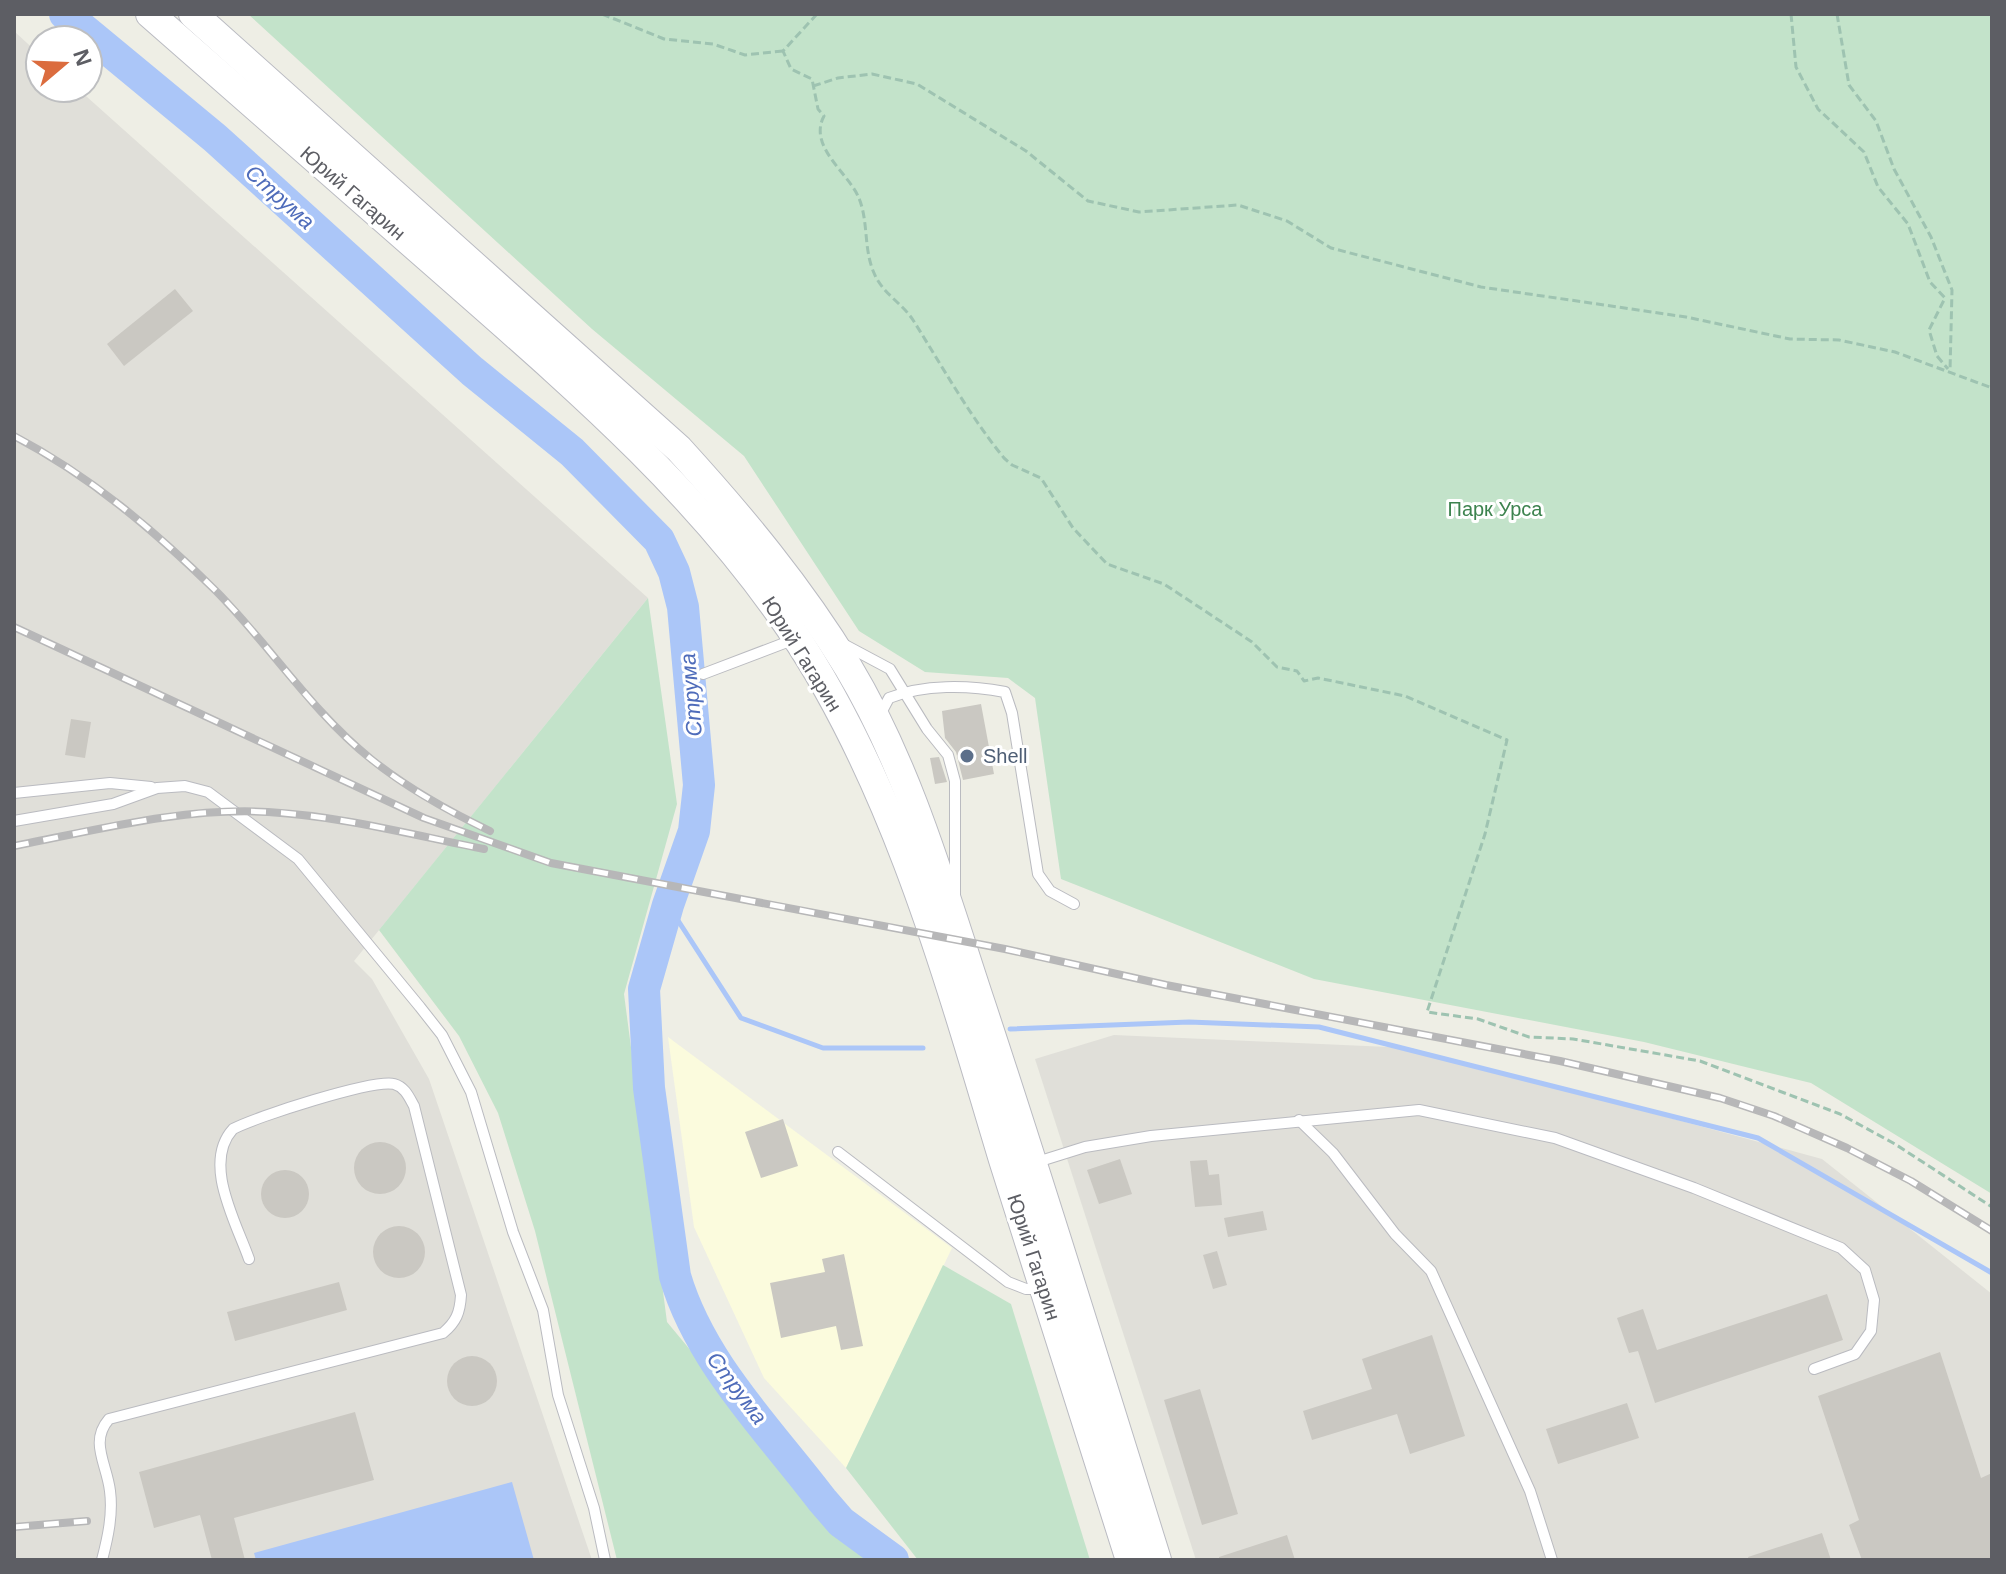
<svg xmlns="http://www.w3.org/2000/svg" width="2006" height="1574" font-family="Helvetica,sans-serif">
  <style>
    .commercial { fill: #fbfbdd }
    .industrial { fill: #e0dfd9 }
    .green { fill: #c3e3ca }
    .water { fill: #abc6f8 }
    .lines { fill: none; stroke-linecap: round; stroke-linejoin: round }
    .stream { stroke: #abc6f8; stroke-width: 5 }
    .river { stroke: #abc6f8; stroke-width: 32 }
    .building { fill: #cac8c2 }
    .lane-casing { stroke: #babbc0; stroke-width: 12 }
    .secondary-casing { stroke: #babbc2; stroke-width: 30 }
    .path { stroke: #9ec3b1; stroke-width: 3; stroke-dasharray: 8 4; stroke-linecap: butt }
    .lane { stroke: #fff; stroke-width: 10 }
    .secondary { stroke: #fff; stroke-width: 28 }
    .rail-casing { stroke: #b7b7b8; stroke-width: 8 }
    .rail { stroke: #fff; stroke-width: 5; stroke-dasharray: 15; stroke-linecap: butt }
    .service-dot { fill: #5c6f8a; stroke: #fff; stroke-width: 3 }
    .labels { text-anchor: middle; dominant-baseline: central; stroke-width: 6; stroke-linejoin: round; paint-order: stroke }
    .street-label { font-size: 20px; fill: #5d5e64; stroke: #fff }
    .park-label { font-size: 20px; fill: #3d834f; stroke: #fff }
    .service-label { font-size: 20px; fill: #4e5e75; stroke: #fff; text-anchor: start }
    .water-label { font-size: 22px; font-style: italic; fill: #4f6cba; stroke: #fff }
  </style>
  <rect width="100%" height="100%" fill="#eeeee5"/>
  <!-- commercial -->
  <path class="commercial" d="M668,1037L952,1248L846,1468L764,1378L694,1227Z"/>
  <!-- industrial -->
  <g class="industrial">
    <path d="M14,31L40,55V88H77L648,598L354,961L372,979L429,1079L592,1560H14Z"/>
    <path d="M1114,1035L1411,1048L1822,1159L1992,1294V1560H1196L1035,1059Z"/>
  </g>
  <!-- green -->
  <g class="green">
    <path d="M248,14H1992V1194L1811,1083L1644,1042L1314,979L1061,879L1035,698L1008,678L925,672L859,631L744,456L592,329Z"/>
    <path d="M648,598L677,804L624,994L667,1322L847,1539L873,1560H617L535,1231L498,1113L459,1036L379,930Z"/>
    <path d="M943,1265L1011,1304L1090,1560H918L846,1468Z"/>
  </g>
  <!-- water -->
  <path class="water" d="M512,1482L534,1560H256L254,1553Z"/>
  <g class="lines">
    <!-- stream -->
    <g class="stream">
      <path d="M668,905L741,1018L823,1048H923"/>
      <path d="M1010,1029L1189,1022L1319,1027L1758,1138L1992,1273"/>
    </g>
    <!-- river -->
    <path class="river" d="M65,14L215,138L472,371L572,452L659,540L674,572L683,607L699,785L694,831L668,905L644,989L649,1088L675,1276C700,1362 769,1430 822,1500L841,1522L893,1560"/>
  </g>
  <!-- building -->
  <g class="building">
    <path d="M175,289L193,311L124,366L107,344Z"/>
    <path d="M981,704L994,774L963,780L956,752L945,738L942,711Z"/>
    <path d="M71,719L91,722L85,758L65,755Z"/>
    <path d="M939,757L947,782L935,784L930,758Z"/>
    <path d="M783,1119L798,1166L761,1178L745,1132Z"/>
    <circle cx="380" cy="1168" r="26"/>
    <path d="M1120,1159L1132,1194L1099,1204L1087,1170Z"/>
    <path d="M1207,1160L1209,1175L1219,1174L1222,1205L1195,1207L1190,1161Z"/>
    <circle cx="285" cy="1194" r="24"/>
    <path d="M1263,1211L1267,1230L1228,1237L1224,1218Z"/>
    <circle cx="399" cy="1252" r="26"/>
    <path d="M1217,1251L1227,1285L1213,1289L1203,1255Z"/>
    <path d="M844,1254L863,1346L841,1350L836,1326L781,1338L770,1283L825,1272L822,1259Z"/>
    <path d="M339,1282L347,1310L235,1341L227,1312Z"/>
    <path d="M1827,1294L1843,1340L1655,1403L1638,1351L1629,1353L1617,1318L1643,1309L1657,1350Z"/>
    <path d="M1432,1335L1465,1436L1410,1454L1397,1414L1312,1440L1303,1411L1372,1389L1362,1359Z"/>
    <path d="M1940,1352L1981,1478L1992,1473V1560H1862L1849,1525L1859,1520L1818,1396Z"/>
    <circle cx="472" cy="1381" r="25"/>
    <path d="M1200,1389L1238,1514L1202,1525L1164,1400Z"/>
    <path d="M1627,1403L1639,1438L1558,1464L1546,1429Z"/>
    <path d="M355,1412L374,1480L234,1518L245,1560H212L200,1515L154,1528L139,1472Z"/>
    <path d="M1822,1533L1831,1560H1749L1748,1557Z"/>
    <path d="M1287,1535L1295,1560H1219V1557Z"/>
  </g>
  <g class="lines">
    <!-- lane casing -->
    <g class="lane-casing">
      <g id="lane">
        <path d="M845,645L890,669L927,729L948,755L955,781V895"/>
        <path d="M703,674L795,639"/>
        <path d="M880,715L889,698C924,684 968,685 1005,692L1012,713L1038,874L1050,891L1074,904"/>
        <path d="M14,793L110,783L151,787"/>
        <path d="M14,821L113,804L157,788L185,786L208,792L298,859L420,1007L442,1035L471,1092L513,1232L543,1310L558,1395L594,1508L605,1560"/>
        <path d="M1299,1120L1333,1153L1395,1234L1431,1271L1530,1491L1552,1560"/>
        <path d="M838,1152L1008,1282L1026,1289H1039"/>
        <path d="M1034,1163L1085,1147L1151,1136L1419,1110L1555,1138L1694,1188L1841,1248L1865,1270L1874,1300L1871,1331L1855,1354L1814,1369"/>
        <path d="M102,1560C108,1537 113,1514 110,1491C107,1464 89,1442 109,1419L443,1333C456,1322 460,1313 461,1295L414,1106C409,1097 405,1087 394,1084C373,1079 255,1117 233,1129C202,1163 236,1222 249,1259"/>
      </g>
    </g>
    <!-- secondary casing -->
    <g class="secondary-casing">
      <g id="secondary">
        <path d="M150,14C249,102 349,189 449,276C573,385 697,491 790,628C896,784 950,984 1004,1163C1045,1296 1088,1428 1130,1560"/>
        <path d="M193,14L679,449C741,517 800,588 848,667C910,770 943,890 981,1004C1042,1188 1099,1374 1157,1560"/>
      </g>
    </g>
    <!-- path -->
    <g class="path">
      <path d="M602,14L664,39L713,44L745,55L783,51"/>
      <path d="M817,14L783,51L791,69L812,79L818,109L824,116C808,146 847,172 858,196C869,220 863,248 874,273C882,293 902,303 913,320C942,366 969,415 1004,458L1012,465L1041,478L1073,528L1107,564L1164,584L1252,642L1277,667L1297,671L1304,681L1318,678L1405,696L1507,740L1485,834L1427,1012L1478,1019L1529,1037L1573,1039L1700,1061L1840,1114L1895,1144L1992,1207"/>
      <path d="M1791,14L1796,67L1818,109L1864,152L1878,187L1908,224L1930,282L1945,298L1929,330L1937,356L1948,369"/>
      <path d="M1837,14L1849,85L1876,121L1894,169L1931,237L1952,290L1950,371"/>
      <path d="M813,86L838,78L872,74L917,84L1026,151L1088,201L1139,212L1238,205L1287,221L1331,248L1481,287L1686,317L1790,339L1839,340L1895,352L1992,388"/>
    </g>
    <!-- lane -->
    <use href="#lane" class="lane"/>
    <!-- secondary -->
    <use href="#secondary" class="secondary"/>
    <!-- rail casing -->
    <g class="rail-casing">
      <g id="rail">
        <path d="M14,436C90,476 154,530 215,590C269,644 311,711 371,759C407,788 448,811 490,831"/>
        <path d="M14,627L424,818L551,863L1005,949L1166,985L1560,1061L1720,1098L1774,1116L1847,1148L1911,1181L1992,1231"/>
        <path d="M14,846C97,830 183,807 268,812C341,816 413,835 484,849"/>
        <path d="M14,1527L87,1521"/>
      </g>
    </g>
    <!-- rail -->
    <use href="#rail" class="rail"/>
  </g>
  <!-- markers -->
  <circle class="service-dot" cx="967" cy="756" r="8"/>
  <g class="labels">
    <!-- street labels -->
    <g class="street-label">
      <text transform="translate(353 193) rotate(41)">Юрий Гагарин</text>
      <text transform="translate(802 654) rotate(58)">Юрий Гагарин</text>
      <text transform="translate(1034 1257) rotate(72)">Юрий Гагарин</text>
    </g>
    <!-- park labels -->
    <g class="park-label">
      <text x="1495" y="509">Парк Урса</text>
    </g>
    <!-- service labels -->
    <g class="service-label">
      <text x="983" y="756">Shell</text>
    </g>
    <!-- water labels -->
    <g class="water-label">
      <text transform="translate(280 197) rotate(42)">Струма</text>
      <text transform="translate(691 695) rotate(-95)">Струма</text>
      <text transform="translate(737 1388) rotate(53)">Струма</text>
    </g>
  </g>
  <!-- border -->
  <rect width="2006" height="1574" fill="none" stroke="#5d5e64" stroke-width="32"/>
  <!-- north arrow -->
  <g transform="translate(64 64) rotate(71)"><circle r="38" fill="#ffffff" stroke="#bebfc1" stroke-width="2"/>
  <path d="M0-6L14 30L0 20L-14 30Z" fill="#db6c3e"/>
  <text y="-12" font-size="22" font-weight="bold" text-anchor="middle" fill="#5d5e64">N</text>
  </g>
</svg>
